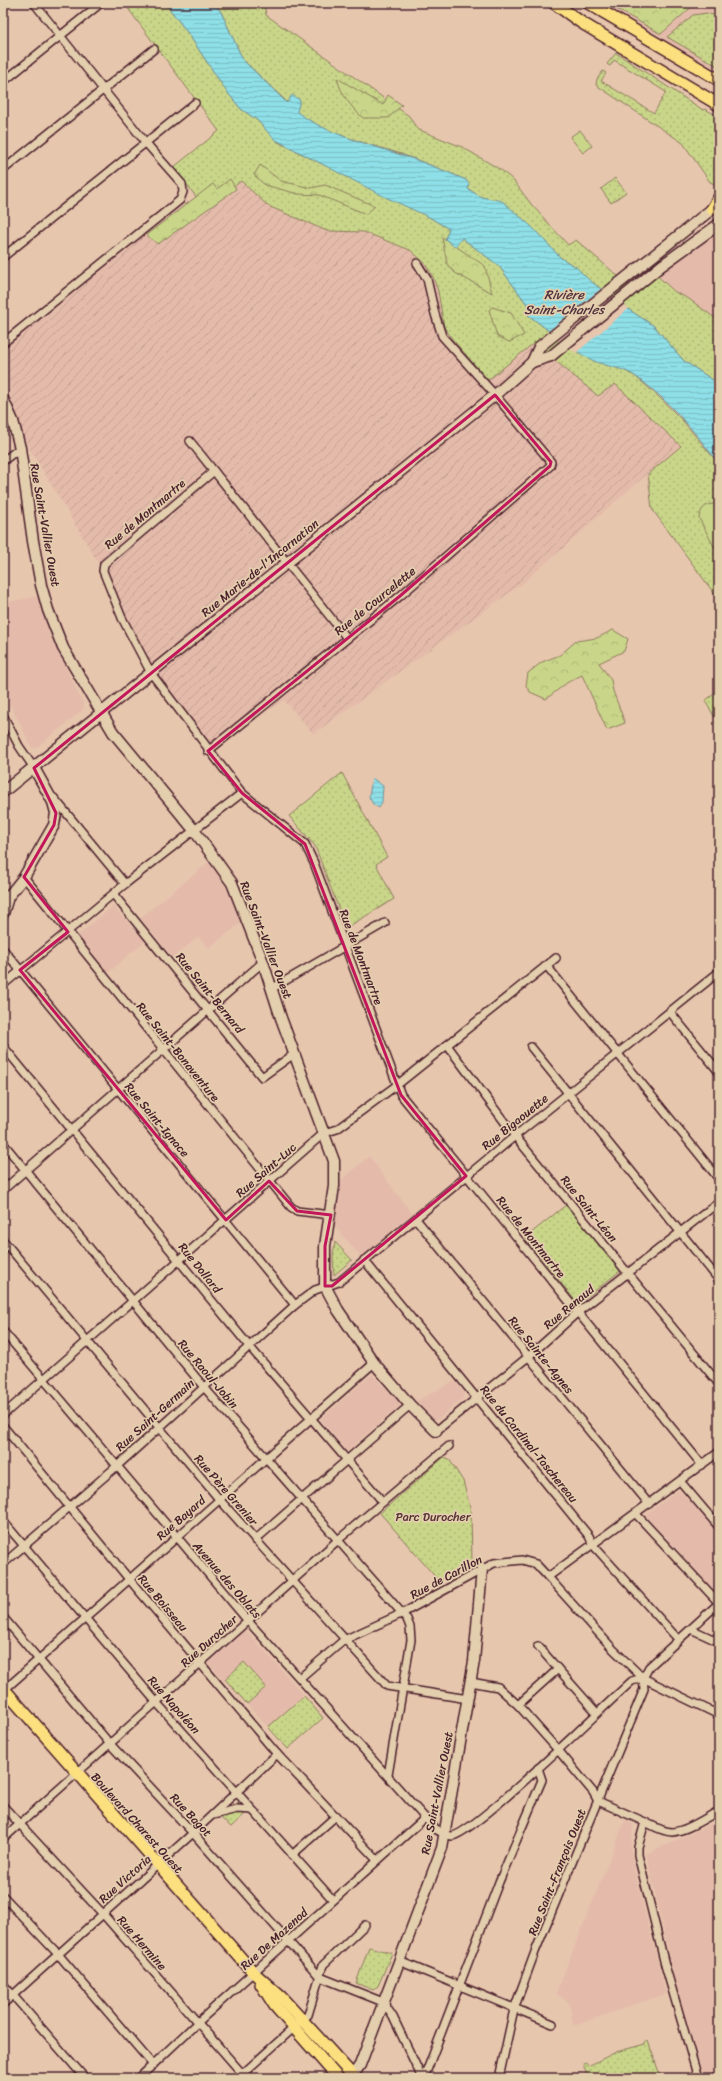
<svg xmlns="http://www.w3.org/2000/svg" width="722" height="2081" font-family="Sriracha,sans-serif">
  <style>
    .built { fill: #e4bbaa }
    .industrial { fill: url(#industrial-furrows) }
    .green { fill: url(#green-dots); stroke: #8a7a5a }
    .forest { fill: url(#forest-crowns); stroke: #8a7a5a }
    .pitch { fill: #c9d689; stroke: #8a7a5a }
    .water { fill: url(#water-rules); stroke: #73929c }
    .pier { fill: #e7c6ae }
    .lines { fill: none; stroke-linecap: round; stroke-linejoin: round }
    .street-casing { stroke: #4a1f2b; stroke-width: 10 }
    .secondary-casing { stroke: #4a1f2b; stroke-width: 13 }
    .primary-casing { stroke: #4a1f2b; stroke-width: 14 }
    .street { stroke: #e3cead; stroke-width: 7 }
    .secondary { stroke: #e3cead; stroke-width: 10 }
    .primary { stroke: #fce080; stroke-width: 11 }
    .marked { fill: none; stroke: #c2185b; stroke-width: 3; stroke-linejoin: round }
    .labels { text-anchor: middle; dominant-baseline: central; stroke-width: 3.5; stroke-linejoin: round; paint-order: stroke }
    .street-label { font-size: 12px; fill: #4a1f2b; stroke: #e3cead }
    .park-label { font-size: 12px; fill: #573134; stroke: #e3cead }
    .water-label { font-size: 13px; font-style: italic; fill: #51323e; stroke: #e3cead }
  </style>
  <defs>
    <pattern id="industrial-furrows" width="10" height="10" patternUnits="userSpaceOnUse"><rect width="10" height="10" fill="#e4bbaa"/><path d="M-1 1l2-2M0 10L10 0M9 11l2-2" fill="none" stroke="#c5a092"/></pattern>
    <pattern id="green-dots" width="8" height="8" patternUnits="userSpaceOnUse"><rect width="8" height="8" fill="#c9d689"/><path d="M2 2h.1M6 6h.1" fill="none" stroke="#aeb776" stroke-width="1.8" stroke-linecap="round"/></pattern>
    <pattern id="forest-crowns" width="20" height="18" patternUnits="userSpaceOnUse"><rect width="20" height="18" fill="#c9d689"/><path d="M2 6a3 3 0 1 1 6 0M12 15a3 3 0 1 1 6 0" fill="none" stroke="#aeb776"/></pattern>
    <pattern id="water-rules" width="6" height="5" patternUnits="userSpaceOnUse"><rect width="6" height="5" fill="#8edfe7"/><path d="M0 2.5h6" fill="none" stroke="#7cbfc6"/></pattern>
  </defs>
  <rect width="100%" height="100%" fill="#e7c6ae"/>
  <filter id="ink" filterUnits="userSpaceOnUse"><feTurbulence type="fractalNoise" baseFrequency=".025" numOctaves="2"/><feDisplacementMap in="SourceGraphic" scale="8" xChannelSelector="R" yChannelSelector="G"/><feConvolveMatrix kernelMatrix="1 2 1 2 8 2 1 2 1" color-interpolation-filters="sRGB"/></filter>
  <g filter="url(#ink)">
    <!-- built -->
    <g class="built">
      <path d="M591,3H719V80Z"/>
      <path d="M719,224V321L689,299L675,292L653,272Z"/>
      <path d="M38,596L50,634L84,705L83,710L36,748H32L3,691V603Z"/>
      <path d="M209,862L220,876L232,898L241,923L209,948L198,937L173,958L140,918Z"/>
      <path d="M113,906L145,941L108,973L77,936Z"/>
      <path d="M369,1156L416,1219L364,1260L330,1221L334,1186Z"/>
      <path d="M372,1374L401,1403V1405L347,1451L320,1419Z"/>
      <path d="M454,1381L464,1392L463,1398L438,1420H435L416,1401Z"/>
      <path d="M679,1490L719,1533V1596L645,1515Z"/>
      <path d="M245,1629L324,1717L288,1749L207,1662Z"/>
      <path d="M625,1820L633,1824L631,1849L634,1869L666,1994L573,2026L569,2003L556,1993Z"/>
      <path d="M719,1820V2078H704L676,1985L646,1854Z"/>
    </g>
    <!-- industrial -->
    <path class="industrial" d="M240,181L268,206L327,231L364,232L410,250L424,262L433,277L438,291L441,314L488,379L534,343L615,384L682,446L681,452L647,474L523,583L313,734L284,700L208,751L151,673L103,571L13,421L3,399V344L187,201L205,209Z"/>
    <!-- green -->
    <g class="green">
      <path d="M124,3H165L187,32L227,92L241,109L257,120L278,142L429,217L449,229L445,239L455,246L462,238L499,266L532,311L528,315L555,335L635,376L658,396L682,420L719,464V600L652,509L648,474L681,446L615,384L598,396L534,343L488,380L453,340L444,327L438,291L433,277L424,262L410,250L364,232L327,231L268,206L241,181L205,209L174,167L219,131Z"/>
      <path d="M214,3H264L266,15L409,116L417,129L462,147L501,170L513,180L531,204L568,245L576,240L633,289L653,272L675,292L689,299L719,321V384L684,361L654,326L631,311L589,280L576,267L561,258L498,201L481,197L468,189L466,180C443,170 421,161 398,153C362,142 327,134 296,112L300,100L288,103L243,60L221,12Z"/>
      <path d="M707,13L719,17V67L667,37L693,15Z"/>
      <path d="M616,53L703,110L705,109L719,117V184L717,185L710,182L683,143L596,85L597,79L603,71L606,73L601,81L654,113L666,92L614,60L610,66L607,64Z"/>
      <path d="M615,178L626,192L611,203L601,189Z"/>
      <path d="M719,690V724L705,701Z"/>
      <path d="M342,773L387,857L376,864L394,899L346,928L315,846L289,816Z"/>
      <path d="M567,1204L620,1271L578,1304L525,1238Z"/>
      <path d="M335,1242L352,1260L334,1275L333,1256Z"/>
      <path d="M444,1457L449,1459L463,1481L471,1511L472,1563L439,1581L380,1513Z"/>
      <path d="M244,1662L266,1687L247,1704L225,1679Z"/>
      <path d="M304,1696L323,1718L288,1749L268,1727Z"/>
      <path d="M238,1802L247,1812L231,1827L221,1818Z"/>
      <path d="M369,1947L392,1953L378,1986L373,1990L356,1983Z"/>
      <path d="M648,2041L661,2078H588L583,2064L586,2062L588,2066L616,2052L645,2044V2042Z"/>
    </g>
    <!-- forest -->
    <g class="forest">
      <path d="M612,3H696L661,34L613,7Z"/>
      <path d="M337,78L383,105L388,95L402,105L388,118H363C350,106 341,94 337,78Z"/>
      <path d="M260,165L281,181L311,188L325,185L375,206L366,214L319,195L298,194L265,185L254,175Z"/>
      <path d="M230,179L236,189L158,244L146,235L213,184L217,189Z"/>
      <path d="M442,237L485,266L492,293L455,273L447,264Z"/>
      <path d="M492,307L511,313L524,335L509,342L497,336L489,310Z"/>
      <path d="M613,630L628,639L624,651L599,663L611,680L613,691L625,723L607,730L582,675L568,682L546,699L530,692L526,686L528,673L542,662L560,655L576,641L597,638Z"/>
    </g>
    <!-- pitch -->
    <g class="pitch">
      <path d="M580,130L592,146L583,153L570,137Z"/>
      <path d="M719,504V556L699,518C701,507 707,503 719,504Z"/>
    </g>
    <!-- water -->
    <g class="water">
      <path d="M165,3H214L221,12L243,60L287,103L292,95L300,100L297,112C327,134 362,142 398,154C421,161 443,170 466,180L469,184L468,189L481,197L502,201L531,226L561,258L576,267L589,280L631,311L654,326L684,361L719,384V464C696,433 667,398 635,376C622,367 606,367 592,360C569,349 549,330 528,315L532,311L499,266L462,238L455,247L445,239L449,229L429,217L385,197L274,139L257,120L241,109L227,92L187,32Z"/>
      <path d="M372,778L383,786L382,802L379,808L373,804L369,797Z"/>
    </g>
    <!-- pier -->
    <path class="pier" d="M602,288L629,308L576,353L547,332Z"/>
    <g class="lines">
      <!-- street casing -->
      <g class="street-casing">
        <g id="street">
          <path d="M3,82L101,3"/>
          <path d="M3,170L154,49"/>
          <path d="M3,257L195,103"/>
          <path d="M3,343L180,200L183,192L182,184L146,143L34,3"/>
          <path d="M190,441L347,638"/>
          <path d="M3,461L20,448"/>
          <path d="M214,471L104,564L103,571L122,618L151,673L242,793L305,844L314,863L401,1095L702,1465"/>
          <path d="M3,715L19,746L34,768"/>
          <path d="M208,751L400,596L550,466L551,462L495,395L442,336L435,314L427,279L417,263"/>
          <path d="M54,798L125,884"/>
          <path d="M24,877L291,1207L297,1211L331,1215"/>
          <path d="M114,895L262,1077L294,1054"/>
          <path d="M3,949L295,1305"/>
          <path d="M546,965L719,1179"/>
          <path d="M3,985L125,884L242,793"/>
          <path d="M271,989L385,923"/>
          <path d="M670,1012L719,1072"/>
          <path d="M447,1045L515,1136L719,1384"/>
          <path d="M3,1046L249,1346L383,1502"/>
          <path d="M531,1047L719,1280"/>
          <path d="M3,1143L203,1386L407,1619L410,1627L411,1640L388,1775"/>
          <path d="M3,1190L263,962"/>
          <path d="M416,1219L649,1504"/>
          <path d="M3,1240L219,1499L387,1686L468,1699"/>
          <path d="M364,1260L589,1536L593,1545L678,1639"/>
          <path d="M3,1331L248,1621L435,1829C439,1831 447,1836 452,1836C474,1834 606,1704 632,1681L643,1678L649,1667L719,1603"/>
          <path d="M3,1415L324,1133L337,1129L397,1085L556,958"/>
          <path d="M3,1426L129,1579L277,1754L377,1860"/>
          <path d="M436,1431L528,1357L578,1312L719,1202"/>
          <path d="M680,1481L719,1527"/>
          <path d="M636,1514L719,1603"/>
          <path d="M3,1521L157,1703L333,1900"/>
          <path d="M255,1540L410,1405"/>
          <path d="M3,1564L117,1466L295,1305L315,1290L339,1282L515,1136L719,972"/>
          <path d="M548,1577L613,1649L643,1678L719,1715"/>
          <path d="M3,1617L110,1744L193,1833L320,1977L383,2002L393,2017L422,2078"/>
          <path d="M691,1629L719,1642"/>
          <path d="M538,1646L558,1669"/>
          <path d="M300,1678L344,1640L403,1613L494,1563L522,1560L536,1564L548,1577L719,1452"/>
          <path d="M471,1682L498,1687L518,1705L558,1750L593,1792L598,1801L645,1822"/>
          <path d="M3,1691L374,1363"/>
          <path d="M518,1705L558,1669L597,1713"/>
          <path d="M3,1806L103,1914L246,2078"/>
          <path d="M213,1815L237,1809L252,1810"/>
          <path d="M3,1839L338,1540L449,1446"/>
          <path d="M292,1855L336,1816"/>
          <path d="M3,1896L58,1954L153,2065"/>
          <path d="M399,1961L553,2024"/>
          <path d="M3,1984L85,2078"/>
          <path d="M3,2004L193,1833L277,1754"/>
          <path d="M139,2078L197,2023L425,1818"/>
          <path d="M238,2078L308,2015L323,1965L365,1925"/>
          <path d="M424,2078L499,1882L542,1780L538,1768"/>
          <path d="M499,2078L514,2009L535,1952L644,1689L643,1678"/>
          <path d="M698,2078L665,1965L638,1855V1847L645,1822C653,1826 663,1832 672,1832C687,1831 705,1818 719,1811"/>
        </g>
      </g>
      <!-- secondary casing -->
      <g class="secondary-casing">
        <g id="secondary">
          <path d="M532,362L551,356L661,266L719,224"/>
          <path d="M3,399L13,421L20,448L33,541L41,585L48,610L63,648L113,732L194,830L232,883L263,962L281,1018L334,1161V1186L325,1246V1286L338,1310L374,1363L410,1405L436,1431"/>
          <path d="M3,792L495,395L532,362L539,347L717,205"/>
          <path d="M3,914L8,897L24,877L54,825L56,813L53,802L34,768"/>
          <path d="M351,2078L360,2065L442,1848L474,1661L482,1569"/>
        </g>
      </g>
      <!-- primary casing -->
      <g class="primary-casing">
        <g id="primary">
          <path d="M554,3L582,23L719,105"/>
          <path d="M588,3L719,80"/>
          <path d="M712,209L719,198"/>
          <path d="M3,1688L254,1973L281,1997L355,2078"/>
          <path d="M261,1984L275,2006L338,2078"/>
        </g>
      </g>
      <!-- street -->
      <use href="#street" class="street"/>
      <!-- secondary -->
      <use href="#secondary" class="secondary"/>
      <!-- primary -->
      <use href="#primary" class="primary"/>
    </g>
  </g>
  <!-- marked area -->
  <path class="marked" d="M495,395L551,462L550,466L400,596L208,751L242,793L305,844L401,1095L466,1176L332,1286H325V1246L331,1215L297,1211L269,1181L226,1220L20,970L68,932L24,877L54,825L56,813L34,768Z"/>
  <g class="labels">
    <!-- street labels -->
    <g class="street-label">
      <text transform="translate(145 514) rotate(-40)">Rue de Montmartre</text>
      <text transform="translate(45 525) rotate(80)">Rue Saint-Vallier Ouest</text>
      <text transform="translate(260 568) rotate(-39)">Rue Marie-de-l'Incarnation</text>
      <text transform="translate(375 601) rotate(-39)">Rue de Courcelette</text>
      <text transform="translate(266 940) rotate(69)">Rue Saint-Vallier Ouest</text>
      <text transform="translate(361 957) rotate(69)">Rue de Montmartre</text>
      <text transform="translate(210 993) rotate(51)">Rue Saint-Bernard</text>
      <text transform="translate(178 1052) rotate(51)">Rue Saint-Bonaventure</text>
      <text transform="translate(157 1120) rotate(50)">Rue Saint-Ignace</text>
      <text transform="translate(515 1122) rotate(-39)">Rue Bigaouette</text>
      <text transform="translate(266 1170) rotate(-41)">Rue Saint-Luc</text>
      <text transform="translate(589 1209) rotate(51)">Rue Saint-Léon</text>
      <text transform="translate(531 1237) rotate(51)">Rue de Montmartre</text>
      <text transform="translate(200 1268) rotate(51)">Rue Dollard</text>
      <text transform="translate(569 1307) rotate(-40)">Rue Renaud</text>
      <text transform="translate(541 1355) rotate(51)">Rue Sainte-Agnes</text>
      <text transform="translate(208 1374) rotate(50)">Rue Raoul-Jobin</text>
      <text transform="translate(155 1415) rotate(-42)">Rue Saint-Germain</text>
      <text transform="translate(529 1444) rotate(51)">Rue du Cardinal-Taschereau</text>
      <text transform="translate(226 1490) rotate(49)">Rue Père Grenier</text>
      <text transform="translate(181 1518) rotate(-41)">Rue Bayard</text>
      <text transform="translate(446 1577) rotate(-28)">Rue de Carillon</text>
      <text transform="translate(227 1580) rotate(49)">Avenue des Oblats</text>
      <text transform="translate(163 1603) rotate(50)">Rue Boisseau</text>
      <text transform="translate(209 1641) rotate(-42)">Rue Durocher</text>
      <text transform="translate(174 1705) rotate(49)">Rue Napoléon</text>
      <text transform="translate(437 1793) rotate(-79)">Rue Saint-Vallier Ouest</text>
      <text transform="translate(191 1815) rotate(47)">Rue Bagot</text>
      <text transform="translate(137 1823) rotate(48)">Boulevard Charest Ouest</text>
      <text transform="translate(557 1872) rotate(-68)">Rue Saint-François Ouest</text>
      <text transform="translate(125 1879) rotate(-42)">Rue Victoria</text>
      <text transform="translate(274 1939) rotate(-42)">Rue De Mazenod</text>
      <text transform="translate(142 1943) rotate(49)">Rue Hermine</text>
    </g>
    <!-- park labels -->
    <g class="park-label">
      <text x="433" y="1517">Parc Durocher</text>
    </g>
    <!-- water labels -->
    <g class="water-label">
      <text x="564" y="294">Rivière<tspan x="564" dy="15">Saint-Charles</tspan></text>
    </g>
  </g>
  <!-- margin -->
  <rect width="722" height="2081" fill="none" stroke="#e3cead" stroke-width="16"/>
  <rect x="8" y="8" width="706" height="2065" fill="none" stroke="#4a1f2b" stroke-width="1.5" filter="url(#ink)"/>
</svg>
